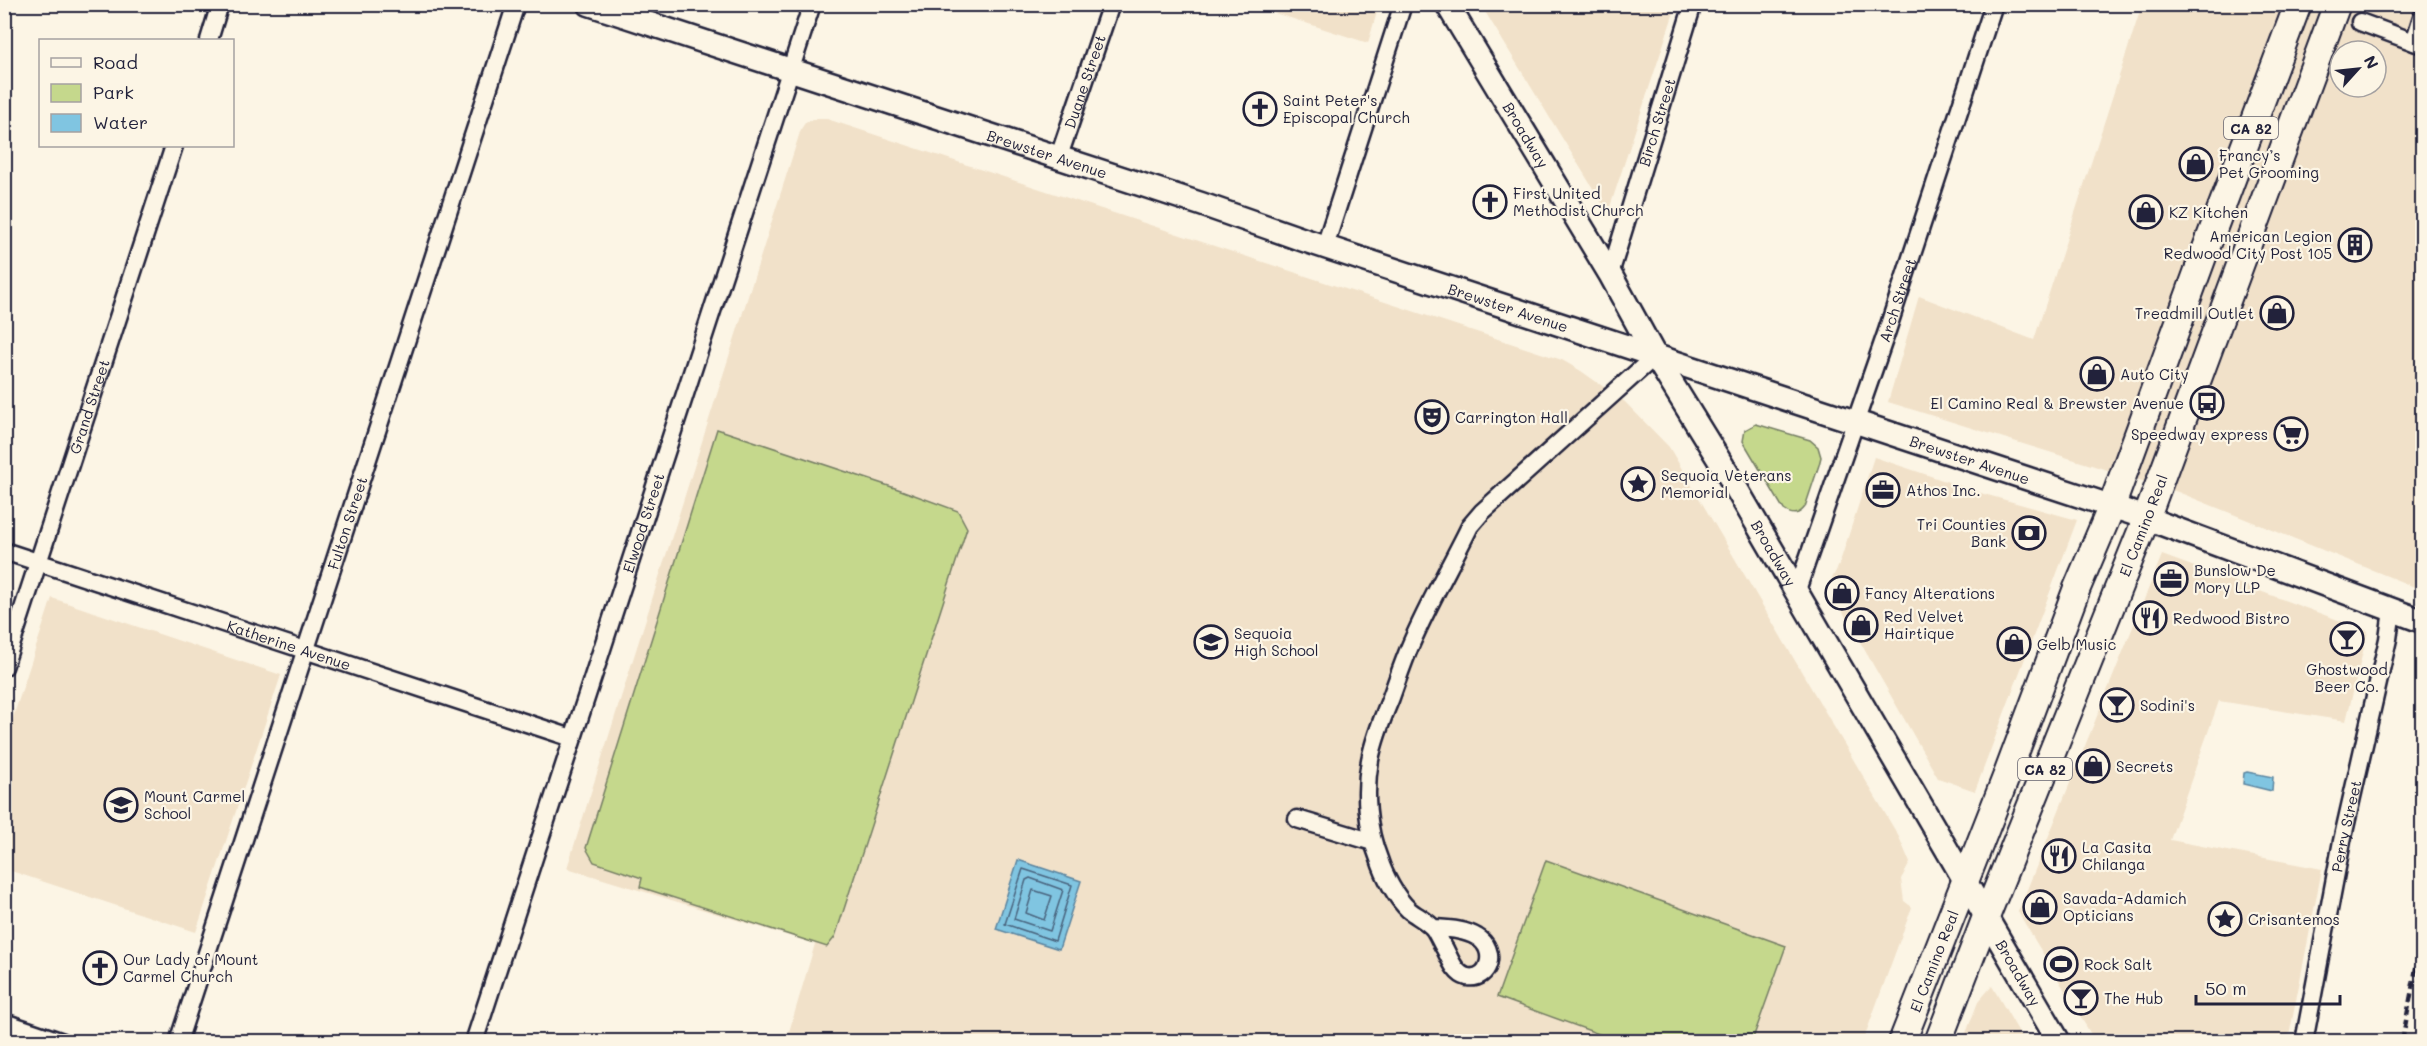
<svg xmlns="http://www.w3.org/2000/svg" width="2427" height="1046" font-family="Mali,sans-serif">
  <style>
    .built { fill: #f1e1c9; fill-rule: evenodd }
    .green { fill: #c5d88c; stroke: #747d64; stroke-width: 1.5 }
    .water { fill: #80c5e1; stroke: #5a849f; stroke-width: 1.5 }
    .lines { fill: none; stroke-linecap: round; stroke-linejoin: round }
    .shore { stroke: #48637d; stroke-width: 1.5 }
    .street-casing { stroke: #22223b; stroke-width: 21 }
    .secondary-casing { stroke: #22223b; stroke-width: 27 }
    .primary-casing { stroke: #22223b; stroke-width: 30 }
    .street { stroke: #fcf5e5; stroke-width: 16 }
    .secondary { stroke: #fcf5e5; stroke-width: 22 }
    .primary { stroke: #fcf5e5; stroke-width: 26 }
    .rail { stroke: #22223b; stroke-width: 4.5; stroke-dasharray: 9 4.5; stroke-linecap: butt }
    .labels { text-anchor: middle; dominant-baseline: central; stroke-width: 4.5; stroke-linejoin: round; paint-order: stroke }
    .shield { fill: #fcf5e5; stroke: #63616e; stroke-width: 1.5 }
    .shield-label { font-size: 14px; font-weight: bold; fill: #22223b }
    .street-label { font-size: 15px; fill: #22223b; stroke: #fcf5e5 }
    .poi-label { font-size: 15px; fill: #22223b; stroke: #fcf5e5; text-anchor: start }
  </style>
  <rect width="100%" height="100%" fill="#fcf5e5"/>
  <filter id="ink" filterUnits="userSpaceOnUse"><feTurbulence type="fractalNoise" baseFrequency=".0167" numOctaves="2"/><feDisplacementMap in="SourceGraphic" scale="12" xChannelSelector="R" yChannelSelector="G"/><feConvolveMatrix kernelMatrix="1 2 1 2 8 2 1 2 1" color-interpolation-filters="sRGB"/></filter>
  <g filter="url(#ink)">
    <!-- built -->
    <g class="built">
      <path d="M1661,4L1675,9L1608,213L1481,5Z"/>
      <path d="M1260,5L1379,4V5L1368,43L1259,8Z"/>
      <path d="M2142,5H2422V590L2178,492L1888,402L1919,296L2034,340ZM2340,51H2376V87H2340Z"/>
      <path d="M817,118H824L1562,360L1581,371L1625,402L1669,447L1899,837L1910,863L1901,879L1904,901L1912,907L1863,1041L786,1042L815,944L567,868L801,129L805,123Z"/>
      <path d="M1874,457L1984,494L2077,520L1975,791L1938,778L1828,586L1839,565Z"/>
      <path d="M2162,555L2368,631L2346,721L2219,701L2170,840L2322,869L2288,1041H2095L2018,912Z"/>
      <path d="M52,598L281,675L196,932L5,869V742Z"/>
      <path d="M1992,986L2024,1041H1963L1978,1002Z"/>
    </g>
    <!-- green -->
    <g class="green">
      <path d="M1756,424L1810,440L1818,447L1821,457L1819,465L1805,507C1799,515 1793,516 1784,510L1743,441L1745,430Z"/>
      <path d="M717,429L898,489L958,511L967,528L835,937L827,947L640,887L642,878L594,862L586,848Z"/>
      <path d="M1546,860L1786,946L1752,1041H1618L1497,997Z"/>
    </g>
    <!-- water -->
    <g class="water">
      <path d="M2247,772L2273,777L2272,791L2243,784L2244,773Z"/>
      <path d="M1018,860L1081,881L1059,949L996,929Z"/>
    </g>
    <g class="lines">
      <!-- shore -->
      <g class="shore">
        <path d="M1023,869L1072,885L1055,941L1005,924Z"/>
        <path d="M1030,878L1063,890L1050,931L1014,919L1026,880Z"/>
        <path d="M1033,890L1052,896L1044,920L1026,913Z"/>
      </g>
      <!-- street casing -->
      <g class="street-casing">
        <g id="street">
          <path d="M2360,22L2422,45"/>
          <path d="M209,40L220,4"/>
          <path d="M2414,42L2422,17"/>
          <path id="s1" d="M1058,159L1111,4"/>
          <path d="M1325,246L1403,4"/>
          <path id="s2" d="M1610,274L1693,4"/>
          <path id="s3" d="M4,551L572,738"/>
          <path id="s4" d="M1796,593L1887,331L1994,4"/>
          <path id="s5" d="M4,667L174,146"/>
          <path d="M1297,819L1373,842"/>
          <path d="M1433,928C1448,929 1464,929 1477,937C1498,949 1490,981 1467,977C1455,974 1450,959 1445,949C1441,943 1438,935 1434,929C1428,921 1416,916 1409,910C1396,898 1384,875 1379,859C1367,829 1364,792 1370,760C1374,739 1382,719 1390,700C1397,681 1403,662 1411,644C1428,604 1451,565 1470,526L1482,512L1655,356"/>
          <path d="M4,1022L63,1042"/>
          <path id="s6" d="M178,1042L516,4"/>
          <path id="s7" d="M474,1042L812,4"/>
          <path id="s8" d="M2304,1042L2342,841L2388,639L2392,610"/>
        </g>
      </g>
      <!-- secondary casing -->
      <g class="secondary-casing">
        <g id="secondary">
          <path id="s9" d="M589,4L1201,204L1304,240L2138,515L2422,621"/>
          <path id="s10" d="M1447,4L1610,274L1655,356L1729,476L2059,1042"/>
        </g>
      </g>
      <!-- primary casing -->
      <g class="primary-casing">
        <g id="primary">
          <path id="s11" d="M1902,1042L2008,772L2077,588L2111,508L2205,251L2298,4"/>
          <path id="s12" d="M1938,1042L1986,917L2146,519L2337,4"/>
        </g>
      </g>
      <!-- street -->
      <use href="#street" class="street"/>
      <!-- secondary -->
      <use href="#secondary" class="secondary"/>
      <!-- primary -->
      <use href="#primary" class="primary"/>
      <!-- rail -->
      <g class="rail">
        <path d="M2402,1042L2422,937"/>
        <path d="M2416,1042L2422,1010"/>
      </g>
    </g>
  </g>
  <!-- icons -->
  <defs>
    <g id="church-ring" transform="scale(1.725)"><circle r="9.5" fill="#fcf5e5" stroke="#22223b" stroke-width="1.5"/><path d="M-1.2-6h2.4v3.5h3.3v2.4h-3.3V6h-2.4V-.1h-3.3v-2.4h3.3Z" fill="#22223b"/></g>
    <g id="shop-ring" transform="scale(1.725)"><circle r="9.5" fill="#fcf5e5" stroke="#22223b" stroke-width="1.5"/><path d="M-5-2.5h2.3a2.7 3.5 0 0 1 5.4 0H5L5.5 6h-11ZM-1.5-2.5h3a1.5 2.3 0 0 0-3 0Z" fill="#22223b"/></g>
    <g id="building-ring" transform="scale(1.725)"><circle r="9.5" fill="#fcf5e5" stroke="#22223b" stroke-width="1.5"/><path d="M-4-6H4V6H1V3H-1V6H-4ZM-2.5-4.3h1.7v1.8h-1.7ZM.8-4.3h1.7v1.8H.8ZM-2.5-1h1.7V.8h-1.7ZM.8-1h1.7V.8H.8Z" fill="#22223b"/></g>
    <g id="bus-ring" transform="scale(1.725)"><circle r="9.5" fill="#fcf5e5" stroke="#22223b" stroke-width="1.5"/><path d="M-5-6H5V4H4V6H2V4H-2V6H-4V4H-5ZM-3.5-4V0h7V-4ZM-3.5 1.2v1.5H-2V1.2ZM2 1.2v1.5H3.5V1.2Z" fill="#22223b"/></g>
    <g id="theatre-ring" transform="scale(1.725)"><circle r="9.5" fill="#fcf5e5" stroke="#22223b" stroke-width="1.5"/><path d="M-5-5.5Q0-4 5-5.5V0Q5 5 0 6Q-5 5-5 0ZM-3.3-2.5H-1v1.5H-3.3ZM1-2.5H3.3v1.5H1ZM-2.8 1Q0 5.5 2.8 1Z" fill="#22223b"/></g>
    <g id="supermarket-ring" transform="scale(1.725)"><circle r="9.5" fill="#fcf5e5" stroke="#22223b" stroke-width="1.5"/><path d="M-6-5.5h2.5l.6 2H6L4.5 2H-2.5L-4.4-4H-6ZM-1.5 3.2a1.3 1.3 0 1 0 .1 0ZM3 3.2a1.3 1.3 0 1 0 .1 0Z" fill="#22223b"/></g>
    <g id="sight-ring" transform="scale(1.725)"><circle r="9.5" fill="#fcf5e5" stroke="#22223b" stroke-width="1.5"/><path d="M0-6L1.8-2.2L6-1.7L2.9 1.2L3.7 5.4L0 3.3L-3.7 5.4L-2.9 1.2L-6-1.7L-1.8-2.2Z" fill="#22223b"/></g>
    <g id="office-ring" transform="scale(1.725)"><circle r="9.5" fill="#fcf5e5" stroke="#22223b" stroke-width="1.5"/><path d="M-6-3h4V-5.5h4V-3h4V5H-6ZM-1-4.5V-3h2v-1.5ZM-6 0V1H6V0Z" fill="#22223b"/></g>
    <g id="bank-ring" transform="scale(1.725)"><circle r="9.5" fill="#fcf5e5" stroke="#22223b" stroke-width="1.5"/><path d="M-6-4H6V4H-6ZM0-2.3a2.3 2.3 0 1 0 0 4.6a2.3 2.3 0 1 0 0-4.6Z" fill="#22223b"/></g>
    <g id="restaurant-ring" transform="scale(1.725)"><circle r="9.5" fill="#fcf5e5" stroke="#22223b" stroke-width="1.5"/><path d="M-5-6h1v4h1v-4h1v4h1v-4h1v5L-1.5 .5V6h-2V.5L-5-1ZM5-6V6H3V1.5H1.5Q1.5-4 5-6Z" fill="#22223b"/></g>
    <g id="bar-ring" transform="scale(1.725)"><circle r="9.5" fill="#fcf5e5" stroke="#22223b" stroke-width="1.5"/><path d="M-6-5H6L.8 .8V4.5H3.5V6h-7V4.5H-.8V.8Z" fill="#22223b"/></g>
    <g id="school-ring" transform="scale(1.725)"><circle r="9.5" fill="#fcf5e5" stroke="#22223b" stroke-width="1.5"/><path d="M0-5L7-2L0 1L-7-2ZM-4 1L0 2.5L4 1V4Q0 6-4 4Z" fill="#22223b"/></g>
    <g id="stadium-ring" transform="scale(1.725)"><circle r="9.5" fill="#fcf5e5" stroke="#22223b" stroke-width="1.5"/><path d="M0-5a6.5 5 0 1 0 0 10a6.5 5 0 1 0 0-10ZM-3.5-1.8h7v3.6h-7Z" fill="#22223b"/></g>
  </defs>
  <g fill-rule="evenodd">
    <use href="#church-ring" x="1260" y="109"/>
    <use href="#shop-ring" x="2196" y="164"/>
    <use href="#church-ring" x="1490" y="202"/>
    <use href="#shop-ring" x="2146" y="212"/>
    <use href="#building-ring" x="2355" y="245"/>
    <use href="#shop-ring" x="2277" y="313"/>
    <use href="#shop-ring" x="2097" y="374"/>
    <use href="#bus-ring" x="2207" y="403"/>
    <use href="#theatre-ring" x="1432" y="417"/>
    <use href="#supermarket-ring" x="2291" y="434"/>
    <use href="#sight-ring" x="1638" y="484"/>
    <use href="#office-ring" x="1883" y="490"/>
    <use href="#bank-ring" x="2029" y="533"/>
    <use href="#office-ring" x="2171" y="579"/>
    <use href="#shop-ring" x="1842" y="593"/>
    <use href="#restaurant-ring" x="2150" y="618"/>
    <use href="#shop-ring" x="1861" y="625"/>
    <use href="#bar-ring" x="2347" y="639"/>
    <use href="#school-ring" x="1211" y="642"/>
    <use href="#shop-ring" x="2014" y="644"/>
    <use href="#bar-ring" x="2117" y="705"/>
    <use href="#shop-ring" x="2093" y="766"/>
    <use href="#school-ring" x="121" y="805"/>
    <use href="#restaurant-ring" x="2059" y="856"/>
    <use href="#shop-ring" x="2040" y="907"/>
    <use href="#sight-ring" x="2225" y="919"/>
    <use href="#stadium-ring" x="2061" y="964"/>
    <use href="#church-ring" x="100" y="968"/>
    <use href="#bar-ring" x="2081" y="998"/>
  </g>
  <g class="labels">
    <!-- shield labels -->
    <g class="shield">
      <rect x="2224" y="117" width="54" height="22" rx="4.5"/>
      <rect x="2018" y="758" width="54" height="22" rx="4.5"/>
    </g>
    <g class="shield-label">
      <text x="2251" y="128">CA 82</text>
      <text x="2045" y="769">CA 82</text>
    </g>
    <!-- street labels -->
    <g class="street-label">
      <text stroke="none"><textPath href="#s1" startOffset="82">Duane Street</textPath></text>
      <text stroke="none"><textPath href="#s2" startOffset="159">Birch Street</textPath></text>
      <text stroke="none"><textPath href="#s10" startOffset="153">Broadway</textPath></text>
      <text stroke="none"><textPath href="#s9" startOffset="482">Brewster Avenue</textPath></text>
      <text stroke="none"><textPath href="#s4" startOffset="310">Arch Street</textPath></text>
      <text stroke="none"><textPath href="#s9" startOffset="968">Brewster Avenue</textPath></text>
      <text stroke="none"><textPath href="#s5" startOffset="274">Grand Street</textPath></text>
      <text stroke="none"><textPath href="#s9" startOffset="1454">Brewster Avenue</textPath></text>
      <text stroke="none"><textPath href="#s6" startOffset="546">Fulton Street</textPath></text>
      <text stroke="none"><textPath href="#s7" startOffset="546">Elwood Street</textPath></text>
      <text stroke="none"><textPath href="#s12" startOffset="556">El Camino Real</textPath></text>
      <text stroke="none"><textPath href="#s10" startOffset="639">Broadway</textPath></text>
      <text stroke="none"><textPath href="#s3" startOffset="300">Katherine Avenue</textPath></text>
      <text stroke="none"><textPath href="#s8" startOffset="220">Perry Street</textPath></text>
      <text stroke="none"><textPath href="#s11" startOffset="87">El Camino Real</textPath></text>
      <text stroke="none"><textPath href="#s10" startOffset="1125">Broadway</textPath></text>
    </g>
    <!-- poi labels -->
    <g class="poi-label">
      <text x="1283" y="100">Saint Peter's<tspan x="1283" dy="17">Episcopal Church</tspan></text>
      <text x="2219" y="155">Francy’s<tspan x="2219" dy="17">Pet Grooming</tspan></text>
      <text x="1513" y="193">First United<tspan x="1513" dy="17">Methodist Church</tspan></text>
      <text x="2169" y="212">KZ Kitchen</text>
      <text x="2332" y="236" text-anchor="end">American Legion<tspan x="2332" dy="17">Redwood City Post 105</tspan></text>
      <text x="2254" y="313" text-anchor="end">Treadmill Outlet</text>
      <text x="2120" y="374">Auto City</text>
      <text x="2184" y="403" text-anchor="end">El Camino Real &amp; Brewster Avenue</text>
      <text x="1455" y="417">Carrington Hall</text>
      <text x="2268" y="434" text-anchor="end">Speedway express</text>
      <text x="1661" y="475">Sequoia Veterans<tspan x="1661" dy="17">Memorial</tspan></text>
      <text x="1906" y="490">Athos Inc.</text>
      <text x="2006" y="524" text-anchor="end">Tri Counties<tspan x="2006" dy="17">Bank</tspan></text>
      <text x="2194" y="570">Bunslow De<tspan x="2194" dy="17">Mory LLP</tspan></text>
      <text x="1865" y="593">Fancy Alterations</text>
      <text x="1884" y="616">Red Velvet<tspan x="1884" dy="17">Hairtique</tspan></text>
      <text x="2173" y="618">Redwood Bistro</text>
      <text x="1234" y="633">Sequoia<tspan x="1234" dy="17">High School</tspan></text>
      <text x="2037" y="644">Gelb Music</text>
      <text x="2347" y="669" text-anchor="middle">Ghostwood<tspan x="2347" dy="17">Beer Co.</tspan></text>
      <text x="2140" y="705">Sodini's</text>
      <text x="2116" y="766">Secrets</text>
      <text x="144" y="796">Mount Carmel<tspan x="144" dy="17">School</tspan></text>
      <text x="2082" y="847">La Casita<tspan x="2082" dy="17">Chilanga</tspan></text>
      <text x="2063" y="898">Savada-Adamich<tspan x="2063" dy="17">Opticians</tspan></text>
      <text x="2248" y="919">Crisantemos</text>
      <text x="123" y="959">Our Lady of Mount<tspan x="123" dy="17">Carmel Church</tspan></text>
      <text x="2084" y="964">Rock Salt</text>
      <text x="2104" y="998">The Hub</text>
    </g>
  </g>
  <!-- margin -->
  <rect width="2427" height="1046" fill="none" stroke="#fcf5e5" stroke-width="24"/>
  <rect x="12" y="12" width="2403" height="1022" fill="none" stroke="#22223b" stroke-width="2" filter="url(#ink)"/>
  <!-- legend -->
  <rect x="39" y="39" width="195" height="108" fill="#fcf5e5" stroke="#a5a1a1" stroke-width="1.5"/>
  <rect x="51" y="58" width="30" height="9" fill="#fcf5e5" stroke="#a5a1a1" stroke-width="1.5"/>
  <text x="93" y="69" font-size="18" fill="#22223b">Road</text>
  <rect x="51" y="84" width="30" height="18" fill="#c5d88c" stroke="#a5a1a1" stroke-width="1.5"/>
  <text x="93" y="99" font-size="18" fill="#22223b">Park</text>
  <rect x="51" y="114" width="30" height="18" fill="#80c5e1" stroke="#a5a1a1" stroke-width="1.5"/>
  <text x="93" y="129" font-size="18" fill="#22223b">Water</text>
  <!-- north arrow -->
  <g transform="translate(2358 69) rotate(63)"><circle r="28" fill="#fcf5e5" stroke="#a5a1a1" stroke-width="1.5"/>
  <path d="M0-4.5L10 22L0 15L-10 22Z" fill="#22223b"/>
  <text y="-9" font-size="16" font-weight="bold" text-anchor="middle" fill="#22223b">N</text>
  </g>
  <!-- scale -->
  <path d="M2196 995v9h144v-9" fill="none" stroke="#22223b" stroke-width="3"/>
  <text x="2205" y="995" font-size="18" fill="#22223b" stroke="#fcf5e5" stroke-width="4.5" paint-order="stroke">50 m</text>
</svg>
